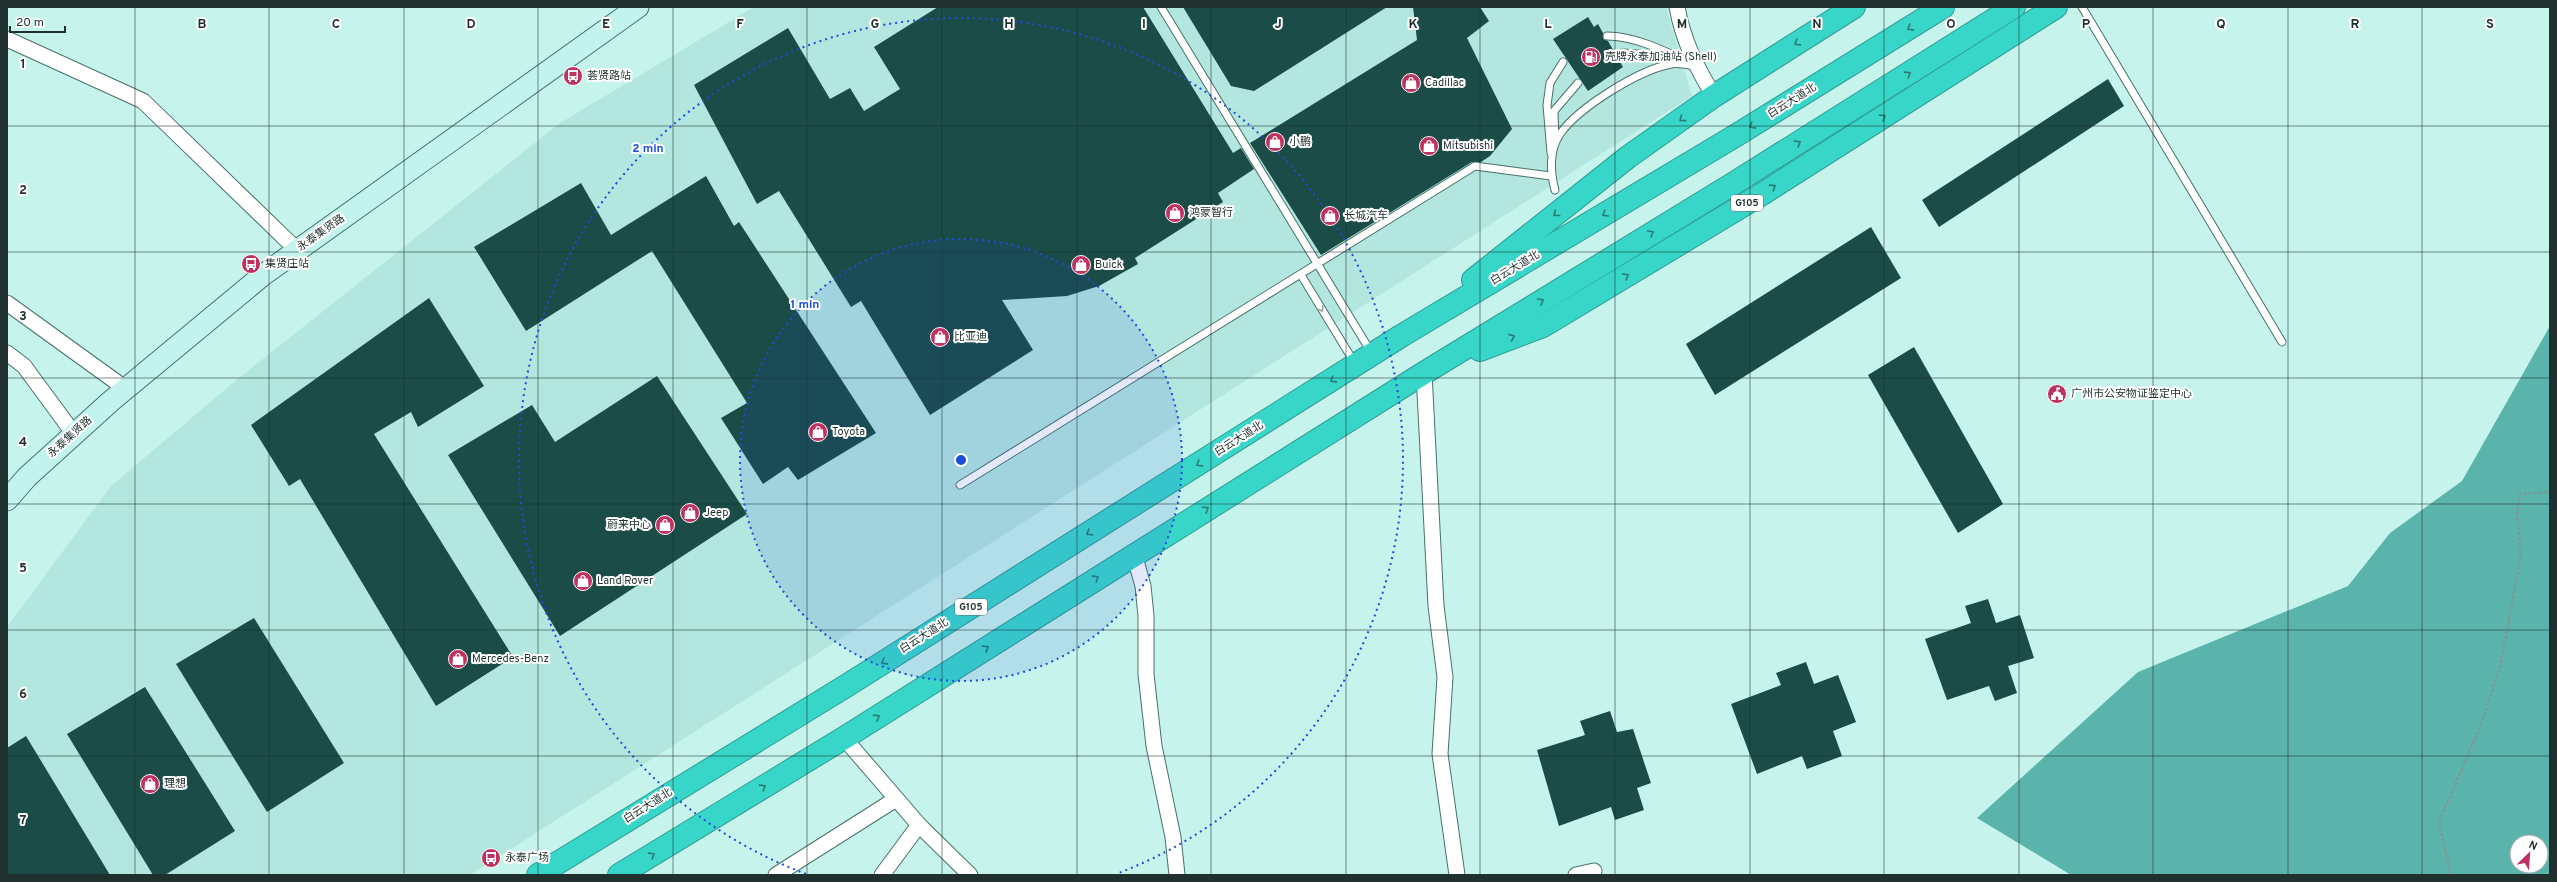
<svg xmlns="http://www.w3.org/2000/svg" width="2557" height="882" font-family="Overpass,'Noto Sans SC',sans-serif">
  <style>
    .built { fill: #b2e6df }
    .forest { fill: #5ab4ab; fill-rule: evenodd }
    .building { fill: #1c4c47 }
    .lines { fill: none; stroke-linecap: round; stroke-linejoin: round }
    .lane-casing { stroke: #49716c; stroke-width: 9 }
    .street-casing { stroke: #49716c; stroke-width: 17 }
    .secondary-casing { stroke: #49716c; stroke-width: 23 }
    .highway-casing { stroke: #2f9c93; stroke-width: 24 }
    .path { stroke: #7a9995; stroke-width: 2.5; stroke-dasharray: 3 2; stroke-linecap: butt }
    .lane { stroke: #fff; stroke-width: 7 }
    .street { stroke: #fff; stroke-width: 15 }
    .secondary { stroke: #c3f3ef; stroke-width: 21 }
    .highway { stroke: #38d6c9; stroke-width: 22 }
    .oneway { stroke: #2a7b74 }
    .oneway2 { stroke: #9aa2a1 }
    .grid { fill: none; stroke: #1f302e; stroke-width: 1; stroke-opacity: 0.55 }
    .ring { fill: none; stroke: #1d4ed8; stroke-width: 2; stroke-dasharray: 2 4 }
    .labels { text-anchor: middle; dominant-baseline: central; stroke-width: 4; stroke-linejoin: round; paint-order: stroke }
    .shield { fill: #fff; stroke: #626e6d; stroke-width: 1 }
    .shield-label { font-size: 10px; font-weight: bold; fill: #1f302e }
    .poi-label { font-size: 11px; fill: #1f302e; stroke: #fff; text-anchor: start }
    .street-label { font-size: 11px; fill: #1f302e; stroke: #fff }
    .grid-label { font-size: 13px; text-anchor: middle; font-weight: bold; fill: #1f302e; stroke: #fff; stroke-width: 4; stroke-linejoin: round; paint-order: stroke }
    .centre { fill: #1d4ed8; stroke: #fff; stroke-width: 2 }
    .ring-label { font-size: 12px; text-anchor: middle; font-weight: bold; fill: #1d4ed8; stroke: #fff; stroke-width: 4; stroke-linejoin: round; paint-order: stroke }
  </style>
  <rect width="100%" height="100%" fill="#c7f3ed"/>
  <!-- built -->
  <path class="built" d="M754,7H1666L1692,96L470,875H7V627L111,486L234,382L560,123Z"/>
  <!-- forest -->
  <path class="forest" d="M2550,326V875H2071L1977,818L2138,672L2348,586L2390,533L2462,481ZM2517,842H2541V866H2517Z"/>
  <!-- building -->
  <g class="building">
    <path d="M938,7H1143L1233,153L1241,148L1254,169L1218,193L1223,202L1135,258L1138,264L1099,286L1067,296L1002,300L1033,350L930,415L861,301L851,307L779,191L757,204L694,85L788,28L830,99L850,88L864,111L900,89L874,47Z"/>
    <path d="M1183,7H1387L1254,91L1231,86Z"/>
    <path d="M1413,7H1480L1489,21L1467,38L1512,129L1490,156L1481,162H1472L1321,255L1250,143L1417,40Z"/>
    <path d="M1588,17L1594,27L1598,24L1603,33V39L1608,41L1623,67L1588,91L1553,39Z"/>
    <path d="M2108,79L2124,106L1939,227L1922,200Z"/>
    <path d="M706,176L734,226L739,222L876,433L798,480L788,467L763,484L721,418L747,403L652,251L526,331L474,247L581,183L611,235Z"/>
    <path d="M1871,227L1901,278L1715,395L1686,344Z"/>
    <path d="M429,298L484,386L418,427L411,412L374,434L513,657L436,706L300,479L289,486L251,425Z"/>
    <path d="M1914,347L2003,504L1958,533L1868,375Z"/>
    <path d="M657,376L747,514L560,636L448,455L532,405L555,442Z"/>
    <path d="M1988,599L1996,623L2020,615L2034,658L2008,666L2017,693L1995,701L1989,686L1947,700L1925,639L1971,623L1965,606Z"/>
    <path d="M254,618L344,763L267,812L176,664Z"/>
    <path d="M1806,662L1814,684L1838,675L1856,722L1833,731L1842,756L1807,769L1802,756L1757,774L1731,704L1781,685L1776,673Z"/>
    <path d="M145,687L235,831L165,875H153L67,734Z"/>
    <path d="M1610,711L1617,732L1633,729L1651,783L1637,788L1644,810L1615,820L1611,807L1559,826L1537,750L1585,735L1580,721Z"/>
    <path d="M26,736L110,875H7V748Z"/>
  </g>
  <g class="lines">
    <!-- lane casing -->
    <g class="lane-casing">
      <g id="lane">
        <path d="M1161,7L1371,352"/>
        <path d="M2082,7L2282,342"/>
        <path d="M1607,36C1635,36 1665,51 1690,63"/>
        <path d="M1623,53L1648,55L1672,63"/>
        <path d="M1555,142L1554,111L1578,83"/>
        <path d="M1551,153L1547,105L1550,83L1563,62"/>
        <path d="M1555,190C1550,172 1549,150 1560,134C1579,107 1639,70 1671,64C1678,62 1688,65 1695,66"/>
        <path d="M1301,275L1354,362"/>
        <path d="M960,485L1475,166L1551,176"/>
      </g>
    </g>
    <!-- street casing -->
    <g class="street-casing">
      <g id="street">
        <path d="M1677,7C1683,40 1696,67 1714,96"/>
        <path d="M7,39L143,101L297,250"/>
        <path d="M7,303L126,389"/>
        <path d="M7,353L24,366L74,434"/>
        <path d="M1424,373L1436,606L1445,677L1440,754L1457,875"/>
        <path d="M1134,554L1143,586L1146,616V674L1154,746L1173,837L1177,875"/>
        <path d="M844,738L919,825L970,875"/>
        <path d="M776,875L896,799"/>
        <path d="M882,875L919,825"/>
        <path d="M1576,875L1594,871"/>
      </g>
    </g>
    <!-- secondary casing -->
    <g class="secondary-casing">
      <path id="secondary" d="M7,500L27,477L111,401L263,275L638,7"/>
    </g>
    <!-- highway casing -->
    <g class="highway-casing">
      <g id="highway">
        <path d="M1473,280L1628,157L1714,96L1854,7"/>
        <path d="M1480,350L1543,326L1762,194L2056,7"/>
        <path d="M538,875L846,686L1401,336L1735,136L1943,7"/>
        <path d="M619,875L844,738L1424,373L1736,182L2014,7"/>
      </g>
    </g>
    <!-- path -->
    <path class="path" d="M2451,875L2439,822L2480,727L2500,667L2521,556L2517,512L2520,494L2550,492"/>
    <!-- lane -->
    <use href="#lane" class="lane"/>
    <!-- street -->
    <use href="#street" class="street"/>
    <!-- secondary -->
    <use href="#secondary" class="secondary"/>
    <!-- highway -->
    <use href="#highway" class="highway"/>
  </g>
  <!-- one-way arrows -->
  <defs><path id="oneway-chevron" d="M-2-3.5L2.5 0L-2 3.5" fill="none" stroke-width="1.6" stroke-linecap="round" stroke-linejoin="round"/></defs>
  <g class="oneway">
    <use href="#oneway-chevron" transform="translate(1910 28) rotate(148)"/>
    <use href="#oneway-chevron" transform="translate(1797 43) rotate(148)"/>
    <use href="#oneway-chevron" transform="translate(1908 74) rotate(-32)"/>
    <use href="#oneway-chevron" transform="translate(1883 117) rotate(-33)"/>
    <use href="#oneway-chevron" transform="translate(1682 119) rotate(144)"/>
    <use href="#oneway-chevron" transform="translate(1752 126) rotate(148)"/>
    <use href="#oneway-chevron" transform="translate(1798 143) rotate(-32)"/>
    <use href="#oneway-chevron" transform="translate(1773 187) rotate(-33)"/>
    <use href="#oneway-chevron" transform="translate(1556 214) rotate(142)"/>
    <use href="#oneway-chevron" transform="translate(1605 214) rotate(149)"/>
    <use href="#oneway-chevron" transform="translate(1651 233) rotate(-31)"/>
    <use href="#oneway-chevron" transform="translate(1626 276) rotate(-31)"/>
    <use href="#oneway-chevron" transform="translate(1541 301) rotate(-31)"/>
    <use href="#oneway-chevron" transform="translate(1512 337) rotate(-22)"/>
    <use href="#oneway-chevron" transform="translate(1333 380) rotate(148)"/>
    <use href="#oneway-chevron" transform="translate(1199 464) rotate(148)"/>
    <use href="#oneway-chevron" transform="translate(1206 509) rotate(-32)"/>
    <use href="#oneway-chevron" transform="translate(1089 533) rotate(148)"/>
    <use href="#oneway-chevron" transform="translate(1096 578) rotate(-32)"/>
    <use href="#oneway-chevron" transform="translate(986 648) rotate(-32)"/>
    <use href="#oneway-chevron" transform="translate(884 662) rotate(148)"/>
    <use href="#oneway-chevron" transform="translate(877 717) rotate(-32)"/>
    <use href="#oneway-chevron" transform="translate(763 787) rotate(-32)"/>
    <use href="#oneway-chevron" transform="translate(652 855) rotate(-32)"/>
  </g>
  <use class="oneway2" href="#oneway-chevron" transform="translate(1321 309) rotate(58)"/>
  <!-- grid -->
  <path class="grid" d="M135,7V875M269,7V875M404,7V875M538,7V875M673,7V875M807,7V875M942,7V875M1077,7V875M1211,7V875M1346,7V875M1480,7V875M1615,7V875M1750,7V875M1884,7V875M2019,7V875M2153,7V875M2288,7V875M2422,7V875M7,126H2550M7,252H2550M7,378H2550M7,504H2550M7,630H2550M7,756H2550"/>
  <!-- distance rings -->
  <circle cx="961" cy="460" r="221" fill="#1d4ed8" fill-opacity=".12"/>
  <g class="ring">
    <circle cx="961" cy="460" r="221"/>
    <path d="M806 874A442 442 0 1 1 1116 874"/>
  </g>
  <!-- icons -->
  <defs>
    <g id="fuel-disc" transform="scale(1)"><circle r="9.5" fill="#bf315f" stroke="#fff"/><path d="M-5.5-6h7V0h2V4h1.3V-2.5L3-4.5l.8-.8L6-3V5H2.5V1h-1V6h-7ZM-4.2-4.7v3.2H.2V-4.7Z" fill="#fff"/></g>
    <g id="bus-disc" transform="scale(1)"><circle r="9.5" fill="#bf315f" stroke="#fff"/><path d="M-5-6H5V4H4V6H2V4H-2V6H-4V4H-5ZM-3.5-4V0h7V-4ZM-3.5 1.2v1.5H-2V1.2ZM2 1.2v1.5H3.5V1.2Z" fill="#fff"/></g>
    <g id="shop-disc" transform="scale(1)"><circle r="9.5" fill="#bf315f" stroke="#fff"/><path d="M-5-2.5h2.3a2.7 3.5 0 0 1 5.4 0H5L5.5 6h-11ZM-1.5-2.5h3a1.5 2.3 0 0 0-3 0Z" fill="#fff"/></g>
    <g id="civic-disc" transform="scale(1)"><circle r="9.5" fill="#bf315f" stroke="#fff"/><path d="M-.6-6.5H3V-4.5H.6V-3L4-1V1h2V6H-6V1h2V-1L-.6-3ZM-1.2 2.5V6h2.4V2.5Z" fill="#fff"/></g>
  </defs>
  <g fill-rule="evenodd">
    <use href="#fuel-disc" x="1591" y="57"/>
    <use href="#bus-disc" x="573" y="76"/>
    <use href="#shop-disc" x="1411" y="83"/>
    <use href="#shop-disc" x="1275" y="142"/>
    <use href="#shop-disc" x="1429" y="146"/>
    <use href="#shop-disc" x="1175" y="213"/>
    <use href="#shop-disc" x="1330" y="216"/>
    <use href="#bus-disc" x="251" y="264"/>
    <use href="#shop-disc" x="1081" y="265"/>
    <use href="#shop-disc" x="940" y="337"/>
    <use href="#civic-disc" x="2057" y="394"/>
    <use href="#shop-disc" x="818" y="432"/>
    <use href="#shop-disc" x="690" y="513"/>
    <use href="#shop-disc" x="665" y="525"/>
    <use href="#shop-disc" x="583" y="581"/>
    <use href="#shop-disc" x="458" y="659"/>
    <use href="#shop-disc" x="150" y="784"/>
    <use href="#bus-disc" x="491" y="858"/>
  </g>
  <g class="labels">
    <!-- shield labels -->
    <g class="shield">
      <rect x="1731" y="195" width="32" height="16" rx="3"/>
      <rect x="955" y="599" width="32" height="16" rx="3"/>
    </g>
    <g class="shield-label">
      <text x="1747" y="203">G105</text>
      <text x="971" y="607">G105</text>
    </g>
    <!-- poi labels -->
    <g class="poi-label">
      <text x="1605" y="57">壳牌永泰加油站 (Shell)</text>
      <text x="587" y="76">荟贤路站</text>
      <text x="1425" y="83">Cadillac</text>
      <text x="1289" y="142">小鹏</text>
      <text x="1443" y="146">Mitsubishi</text>
      <text x="1189" y="213">鸿蒙智行</text>
      <text x="1344" y="216">长城汽车</text>
      <text x="265" y="264">集贤庄站</text>
      <text x="1095" y="265">Buick</text>
      <text x="954" y="337">比亚迪</text>
      <text x="2071" y="394">广州市公安物证鉴定中心</text>
      <text x="832" y="432">Toyota</text>
      <text x="704" y="513">Jeep</text>
      <text x="651" y="525" text-anchor="end">蔚来中心</text>
      <text x="597" y="581">Land Rover</text>
      <text x="472" y="659">Mercedes-Benz</text>
      <text x="164" y="784">理想</text>
      <text x="505" y="858">永泰广场</text>
    </g>
    <!-- street labels -->
    <g class="street-label">
      <text transform="translate(1792 101) rotate(-32)">白云大道北</text>
      <text transform="translate(321 233) rotate(-35)">永泰集贤路</text>
      <text transform="translate(1515 268) rotate(-31)">白云大道北</text>
      <text transform="translate(70 437) rotate(-42)">永泰集贤路</text>
      <text transform="translate(1239 439) rotate(-32)">白云大道北</text>
      <text transform="translate(924 636) rotate(-32)">白云大道北</text>
      <text transform="translate(648 806) rotate(-32)">白云大道北</text>
    </g>
  </g>
  <g class="grid-label">
    <text x="202" y="28">B</text>
    <text x="336" y="28">C</text>
    <text x="471" y="28">D</text>
    <text x="606" y="28">E</text>
    <text x="740" y="28">F</text>
    <text x="875" y="28">G</text>
    <text x="1009" y="28">H</text>
    <text x="1144" y="28">I</text>
    <text x="1278" y="28">J</text>
    <text x="1413" y="28">K</text>
    <text x="1548" y="28">L</text>
    <text x="1682" y="28">M</text>
    <text x="1817" y="28">N</text>
    <text x="1951" y="28">O</text>
    <text x="2086" y="28">P</text>
    <text x="2221" y="28">Q</text>
    <text x="2355" y="28">R</text>
    <text x="2490" y="28">S</text>
    <text x="23" y="68">1</text>
    <text x="23" y="194">2</text>
    <text x="23" y="320">3</text>
    <text x="23" y="446">4</text>
    <text x="23" y="572">5</text>
    <text x="23" y="698">6</text>
    <text x="23" y="824">7</text>
  </g>
  <circle cx="961" cy="460" r="6" class="centre"/>
  <g class="ring-label">
    <text x="648" y="152">2 min</text>
    <text x="805" y="308">1 min</text>
  </g>
  <!-- border -->
  <rect width="2557" height="882" fill="none" stroke="#1f302e" stroke-width="16"/>
  <!-- north arrow -->
  <g transform="translate(2529 854) rotate(25)"><circle r="19" fill="#ffffff" stroke="#a5acab"/>
  <path d="M0-3L7 15L0 10L-7 15Z" fill="#bf315f"/>
  <text y="-6" font-size="11" font-weight="bold" text-anchor="middle" fill="#1f302e">N</text>
  </g>
  <!-- scale -->
  <path d="M10 26v6h55v-6" fill="none" stroke="#1f302e" stroke-width="2"/>
  <text x="16" y="26" font-size="12" fill="#1f302e" stroke="#ffffff" stroke-width="3" paint-order="stroke">20 m</text>
</svg>
